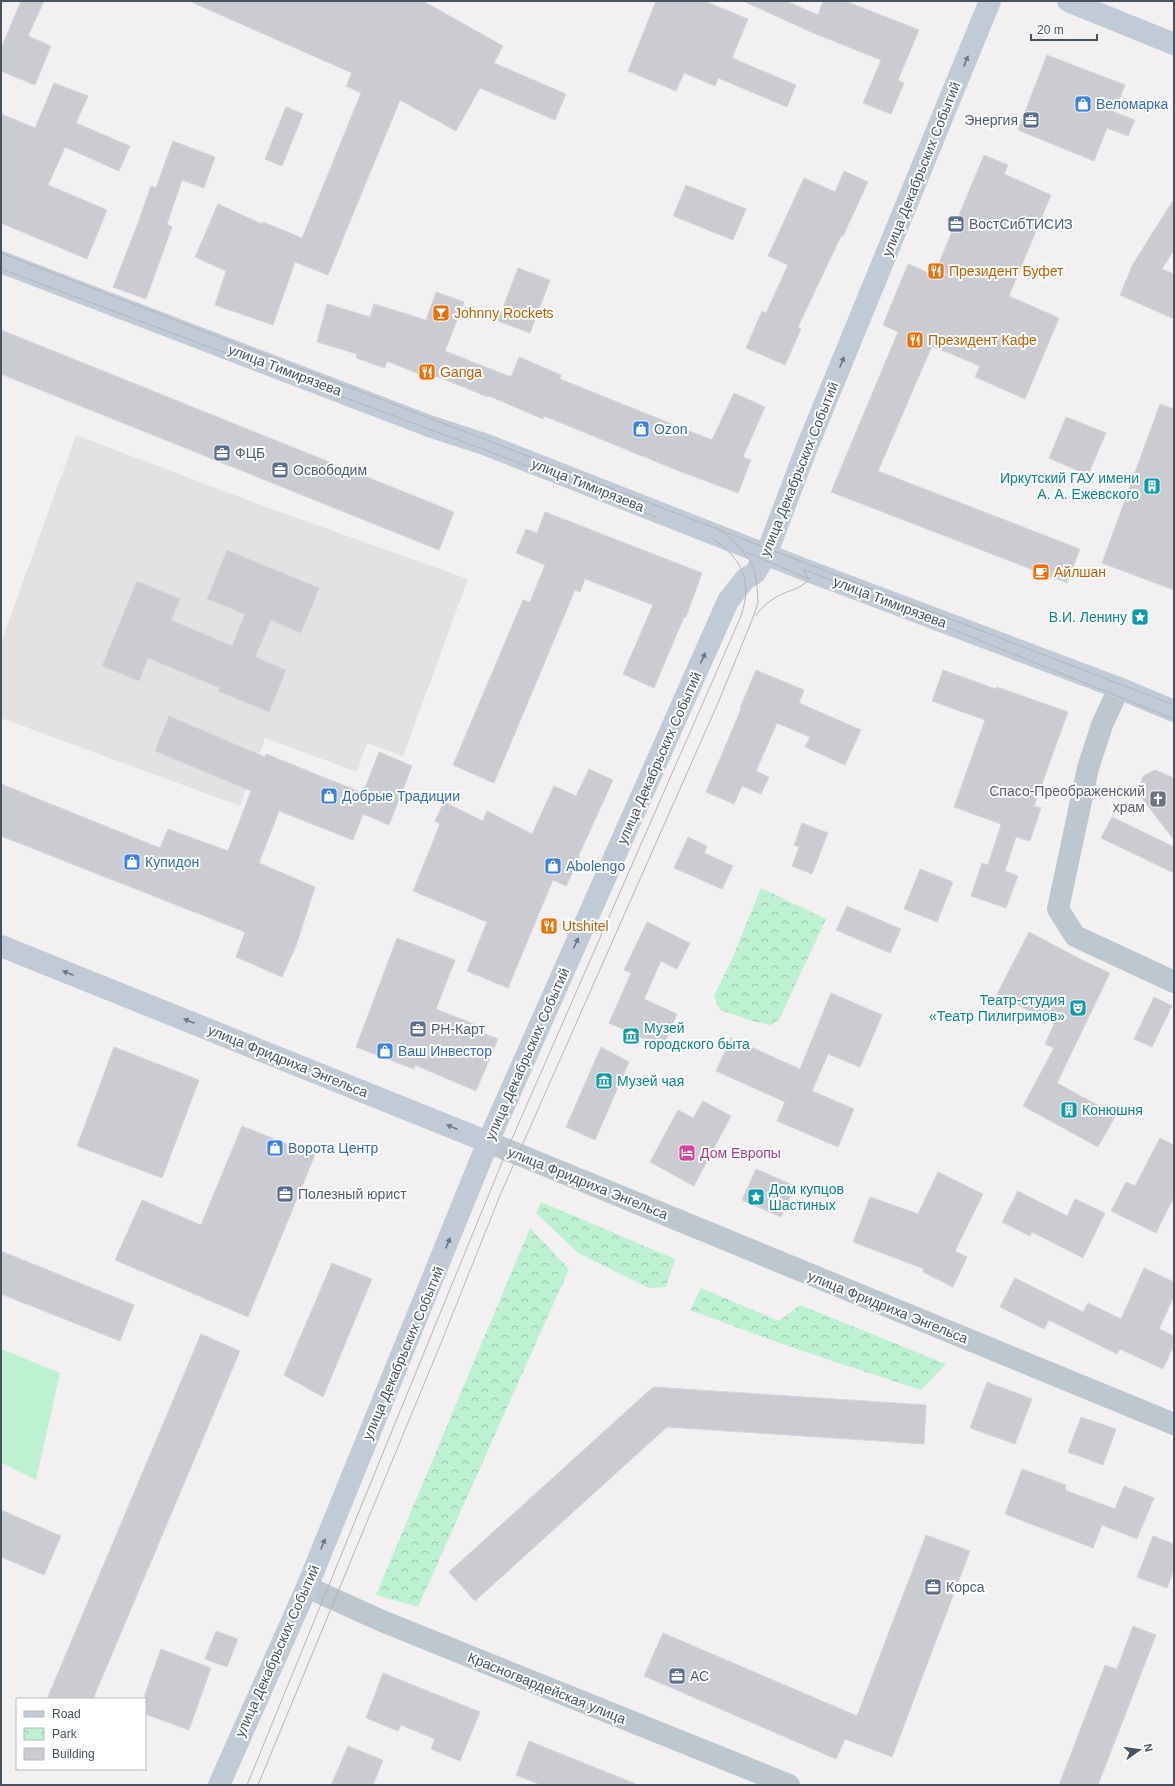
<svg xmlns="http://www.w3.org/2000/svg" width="1175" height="1786" font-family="Helvetica,sans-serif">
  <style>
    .education { fill: #e3e1e2 }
    .park { fill: url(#park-crowns) }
    .pitch { fill: #bef0d2 }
    .building { fill: #caccd2; stroke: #d4d6db }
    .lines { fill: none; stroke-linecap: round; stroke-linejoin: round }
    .street { stroke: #bdc7cf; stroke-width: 22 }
    .secondary { stroke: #c0cbd7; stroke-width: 22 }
    .tram { stroke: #b2b5ba; stroke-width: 1 }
    .oneway { fill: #6b7782 }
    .labels { text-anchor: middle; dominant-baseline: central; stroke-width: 4; stroke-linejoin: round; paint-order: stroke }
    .shop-label { font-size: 14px; fill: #366cbe; stroke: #fff; text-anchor: start }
    .service-label { font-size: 14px; fill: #4e5e75; stroke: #fff; text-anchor: start }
    .street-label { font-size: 14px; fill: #47535e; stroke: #fff }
    .food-label { font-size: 14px; fill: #c56008; stroke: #fff; text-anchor: start }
    .culture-label { font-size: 14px; fill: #0d838f; stroke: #fff; text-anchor: start }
    .worship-label { font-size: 14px; fill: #5b616d; stroke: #fff; text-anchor: end }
    .hotel-label { font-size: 14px; fill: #b23c85; stroke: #fff; text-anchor: start }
  </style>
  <defs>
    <pattern id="park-crowns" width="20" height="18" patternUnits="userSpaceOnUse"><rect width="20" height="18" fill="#bef0d2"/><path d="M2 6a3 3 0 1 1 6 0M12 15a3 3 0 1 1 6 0" fill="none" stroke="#9cc5ae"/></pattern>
  </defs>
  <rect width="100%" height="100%" fill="#f2f0f0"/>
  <!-- education -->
  <path class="education" d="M76,435L263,506L468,579L403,756L367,743L357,772L265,738L240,806L1,718V643Z"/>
  <!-- park -->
  <g class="park">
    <path d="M761,888L826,919L779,1020L771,1025L756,1022L720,1010L714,996L732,959Z"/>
    <path d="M541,1202L675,1259L666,1287L649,1288L578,1253L536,1213Z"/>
    <path d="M530,1228L569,1269L418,1607L376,1595Z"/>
    <path d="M701,1288L779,1321L800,1305L946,1364L921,1390L799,1350L690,1310Z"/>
  </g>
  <!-- pitch -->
  <path class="pitch" d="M1,1349L60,1373L36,1480L1,1462Z"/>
  <!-- building -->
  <g class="building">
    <path d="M21,1H44L28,36L51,46L35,85L1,71V49Z"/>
    <path d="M189,1H423L503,46L494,63L566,94L555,120L480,88L456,131L400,100L328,275L295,262L273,325L215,305L226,271L195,257L218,204L262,224L263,222L302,238L361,93L346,86L352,73Z"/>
    <path d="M656,1H704L748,19L732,58L796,85L787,107L718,78L715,86L684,73L676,91L628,71Z"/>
    <path d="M743,1H786L818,15L823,1H845L919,30L898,80L904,83L891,114L863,103L881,60L811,32Z"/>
    <path d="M1047,55L1125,85L1114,112L1135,120L1128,136L1107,128L1094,161L1018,130Z"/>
    <path d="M54,83L88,96L76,123L130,146L119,171L65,147L48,185L107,210L87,259L1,223V114L35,128Z"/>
    <path d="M286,107L303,114L282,166L265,159Z"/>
    <path d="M173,141L215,157L204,188L182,180L167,224L172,227L146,299L113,287L138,223L151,186L156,188Z"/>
    <path d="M984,155L1008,165L1004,174L1051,195L1009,296L1059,318L1025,399L975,377L980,366L932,346L878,471L1080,549L1067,583L831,492L898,332L883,325L908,264L934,275Z"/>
    <path d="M844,171L868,182L843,236H841L798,327L801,329L785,365L746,348L762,311L766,313L788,265L768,256L804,178L835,192Z"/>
    <path d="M686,185L746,209L733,240L673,216Z"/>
    <path d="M1174,199V250L1162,269L1174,274V319L1120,295L1133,264Z"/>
    <path d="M518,268L550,280L530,333L498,321Z"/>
    <path d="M436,292L464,302L445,351L511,377L519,357L561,375L560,379L712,440L734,393L765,407L743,457L751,460L738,493L679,471L544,416L543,419L489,396L488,397L436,376L434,380L387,361L385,368L356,358L357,354L317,342L327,304L370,317L374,304L426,320Z"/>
    <path d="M1,330L454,512L439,550L1,374Z"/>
    <path d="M1160,404L1174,409V590L1102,563Z"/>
    <path d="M1066,417L1106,433L1088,475L1049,458Z"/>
    <path d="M545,512L702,573L686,617H684L654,688L623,674L653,605L585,579L580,592L575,590L494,783L453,765L523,600L530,602L545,565L516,553L526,529L537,533Z"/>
    <path d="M227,550L319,588L301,633L271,620L255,657L286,670L269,712L218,691L220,688L148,658L139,681L102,666L137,581L180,599L171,620L232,646L245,614L207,599Z"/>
    <path d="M756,670L804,690L799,703L861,730L845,765L805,747L810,737L777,723L756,771L769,777L761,794L742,786L734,804L706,792L741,709L740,708Z"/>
    <path d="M943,670L996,689L997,687L1068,712L1034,806L1041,808L1030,841L1016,837L1005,871L1018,876L1006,908L971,896L982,863L988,865L1001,824L954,807L985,720L932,701Z"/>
    <path d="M169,716L265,757L266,754L363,793L379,752L412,766L389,825L363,814L353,840L279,811L259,863L315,887L296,946L282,977L236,957L245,932L1,836V784L160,848L168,829L228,851L251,791L155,751Z"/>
    <path d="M589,769L613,780L578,857H580L566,886L553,880L508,988L467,971L487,922L413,891L440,824L435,821L444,802L483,821L487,811L532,834L554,786L576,796Z"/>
    <path d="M1155,770L1174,778V840L1140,796L1139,790L1143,776Z"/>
    <path d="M1112,817L1174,847V873L1101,838Z"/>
    <path d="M802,823L828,833L812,874L792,866L799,847L794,845Z"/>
    <path d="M688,837L707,846L704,853L733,866L722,889L674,868Z"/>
    <path d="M920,869L953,882L937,922L904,909Z"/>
    <path d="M847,906L901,929L890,953L836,930Z"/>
    <path d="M647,922L690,943L677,969L661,961L644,999L677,1014L663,1047L609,1023L631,973L624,970Z"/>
    <path d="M1029,932L1084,961L1110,973L1057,1083L1116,1115L1098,1147L1023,1106L1054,1048L1045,1044L1054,1024L997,994Z"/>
    <path d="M397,938L455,960L436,1009L484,1028L483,1033L498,1039L476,1091L415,1065L414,1069L356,1047Z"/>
    <path d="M831,993L882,1015L860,1067L828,1054L812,1091L854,1109L838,1147L777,1121L785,1102L716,1071L731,1038L800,1069Z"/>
    <path d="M1154,997L1172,1006L1152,1047L1134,1039Z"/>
    <path d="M114,1047L199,1080L162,1178L77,1146Z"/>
    <path d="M601,1047L629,1062L595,1140L566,1127Z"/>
    <path d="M703,1101L731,1116L694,1186L650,1162L678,1110L693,1118Z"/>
    <path d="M242,1126L315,1155L248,1317L115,1260L142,1200L201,1225Z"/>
    <path d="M1160,1138L1174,1145V1197L1156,1233L1111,1211L1126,1182L1135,1186Z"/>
    <path d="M756,1169L795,1186L781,1217L742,1200Z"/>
    <path d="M938,1172L983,1194L955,1251L967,1257L953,1287L923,1272L924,1269L853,1242L870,1197L918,1214Z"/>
    <path d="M1018,1191L1067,1216L1075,1199L1105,1213L1083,1258L1032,1232L1030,1236L1002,1222Z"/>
    <path d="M1,1251L134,1305L120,1341L1,1294Z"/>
    <path d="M332,1263L372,1279L323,1397L284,1375Z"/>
    <path d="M1144,1268L1174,1282V1296L1159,1329L1174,1336V1345L1163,1369L1120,1349L1117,1354L1049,1320L1044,1329L1000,1307L1015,1278L1083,1312L1088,1303L1121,1319Z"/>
    <path d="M201,1334L240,1351L93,1699H47Z"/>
    <path d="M987,1382L1032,1399L1015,1444L970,1428Z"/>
    <path d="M653,1387L926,1405L924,1444L667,1427L475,1601L449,1572Z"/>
    <path d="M1081,1417L1116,1429L1103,1465L1068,1452Z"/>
    <path d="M1022,1469L1066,1485L1065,1490L1115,1509L1124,1486L1154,1498L1137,1539L1102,1525L1093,1548L1005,1514Z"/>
    <path d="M1,1510L61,1536L44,1575L1,1557Z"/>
    <path d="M926,1535L970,1551L892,1757L845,1739L836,1759L644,1676L663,1633L857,1716Z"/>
    <path d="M1153,1536L1174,1544V1570L1167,1588L1137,1577Z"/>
    <path d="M1133,1626L1156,1635L1098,1785H1059L1105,1665L1117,1669Z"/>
    <path d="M216,1631L238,1639L227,1667L205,1659Z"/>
    <path d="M161,1649L211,1668L189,1730L145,1714V1694Z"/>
    <path d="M383,1673L480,1712L460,1761L431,1749L435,1739L401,1725L398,1731L366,1718Z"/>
    <path d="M529,1741L636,1784V1785H541L516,1775Z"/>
    <path d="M348,1746L383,1760L373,1785H331Z"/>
  </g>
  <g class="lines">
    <!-- street -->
    <g class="street">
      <path d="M1119,688L1102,725L1088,768L1058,909L1075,936L1174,982"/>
      <path d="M488,1142L1174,1424"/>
      <path d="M307,1587L382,1621L789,1785"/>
    </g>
    <!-- secondary -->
    <g class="secondary">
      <path d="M1068,1L1174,44"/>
      <path d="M1,262L429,426L484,444L803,569L1119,688L1174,711"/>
      <path d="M1,946L488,1142"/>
      <path d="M219,1785L307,1587L488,1142L728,601L745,579L755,573L766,555L807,447L990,1"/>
    </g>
    <!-- tram -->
    <g class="tram">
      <path d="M1,253L1174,705"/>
      <path d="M1,269L525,465L656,517"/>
      <path d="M743,551L809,579"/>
      <path d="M809,579L803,569L1174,719"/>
      <path d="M756,615C762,607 769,601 778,596C789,590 802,589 809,579"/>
      <path d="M247,1785L507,1150L741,616C753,580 742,559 712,538"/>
      <path d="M258,1785L441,1343L501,1193L718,703L752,620L758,603L757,586L755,573L750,561L743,552L731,538L715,527"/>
    </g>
  </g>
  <!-- one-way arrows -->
  <defs><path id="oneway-solid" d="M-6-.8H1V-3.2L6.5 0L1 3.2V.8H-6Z"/></defs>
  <g class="oneway">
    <use href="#oneway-solid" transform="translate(966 61) rotate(-68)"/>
    <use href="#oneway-solid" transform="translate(842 362) rotate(-68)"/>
    <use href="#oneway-solid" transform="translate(703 658) rotate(-66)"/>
    <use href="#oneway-solid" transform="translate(576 943) rotate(-66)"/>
    <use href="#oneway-solid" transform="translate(68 973) rotate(-158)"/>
    <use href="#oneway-solid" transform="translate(189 1021) rotate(-158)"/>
    <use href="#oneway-solid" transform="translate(452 1127) rotate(-158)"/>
    <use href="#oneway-solid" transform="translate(448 1243) rotate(-67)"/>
    <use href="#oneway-solid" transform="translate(323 1544) rotate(-68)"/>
  </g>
  <!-- icons -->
  <defs>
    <g id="shop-square" transform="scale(0.9)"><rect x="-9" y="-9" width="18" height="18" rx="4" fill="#3f7fe0" stroke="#fff"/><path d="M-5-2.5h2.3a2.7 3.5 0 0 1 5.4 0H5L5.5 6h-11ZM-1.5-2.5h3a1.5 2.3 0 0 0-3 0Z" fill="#fff"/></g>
    <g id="office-square" transform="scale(0.9)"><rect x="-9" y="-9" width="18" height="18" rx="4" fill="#5c6f8a" stroke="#fff"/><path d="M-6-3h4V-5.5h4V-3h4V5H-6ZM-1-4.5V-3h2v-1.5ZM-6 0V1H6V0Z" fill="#fff"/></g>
    <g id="restaurant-square" transform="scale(0.9)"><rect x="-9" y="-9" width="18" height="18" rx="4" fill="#e8710a" stroke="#fff"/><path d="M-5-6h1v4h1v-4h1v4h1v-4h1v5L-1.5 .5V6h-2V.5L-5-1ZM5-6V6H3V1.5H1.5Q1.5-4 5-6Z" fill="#fff"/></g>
    <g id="bar-square" transform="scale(0.9)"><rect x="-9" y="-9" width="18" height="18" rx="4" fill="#e8710a" stroke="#fff"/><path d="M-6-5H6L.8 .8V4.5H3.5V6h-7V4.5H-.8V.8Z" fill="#fff"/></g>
    <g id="building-square" transform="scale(0.9)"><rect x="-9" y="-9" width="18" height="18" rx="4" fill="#0f9aa8" stroke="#fff"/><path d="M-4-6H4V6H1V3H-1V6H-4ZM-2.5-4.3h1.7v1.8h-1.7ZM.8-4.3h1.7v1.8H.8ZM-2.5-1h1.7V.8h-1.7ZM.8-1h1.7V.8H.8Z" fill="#fff"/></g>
    <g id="cafe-square" transform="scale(0.9)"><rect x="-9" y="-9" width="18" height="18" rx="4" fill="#e8710a" stroke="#fff"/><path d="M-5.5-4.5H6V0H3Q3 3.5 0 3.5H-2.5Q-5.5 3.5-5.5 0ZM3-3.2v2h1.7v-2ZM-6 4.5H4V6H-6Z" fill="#fff"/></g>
    <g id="sight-square" transform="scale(0.9)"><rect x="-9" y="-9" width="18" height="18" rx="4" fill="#0f9aa8" stroke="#fff"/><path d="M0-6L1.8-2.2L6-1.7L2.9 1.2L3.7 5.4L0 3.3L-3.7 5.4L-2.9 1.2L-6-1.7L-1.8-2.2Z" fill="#fff"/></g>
    <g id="church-square" transform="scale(0.9)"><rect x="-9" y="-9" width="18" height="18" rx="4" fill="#6b7280" stroke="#fff"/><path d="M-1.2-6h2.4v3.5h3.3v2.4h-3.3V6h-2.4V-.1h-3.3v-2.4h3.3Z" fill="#fff"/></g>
    <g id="theatre-square" transform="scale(0.9)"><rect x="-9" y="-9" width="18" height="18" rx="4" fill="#0f9aa8" stroke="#fff"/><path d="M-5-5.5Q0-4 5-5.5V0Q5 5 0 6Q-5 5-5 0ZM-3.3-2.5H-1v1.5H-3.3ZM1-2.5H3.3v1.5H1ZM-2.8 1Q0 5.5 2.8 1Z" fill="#fff"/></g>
    <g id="museum-square" transform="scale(0.9)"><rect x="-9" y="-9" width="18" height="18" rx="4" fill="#0f9aa8" stroke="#fff"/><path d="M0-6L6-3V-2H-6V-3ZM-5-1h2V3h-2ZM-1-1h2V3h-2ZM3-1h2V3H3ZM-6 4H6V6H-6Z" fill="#fff"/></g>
    <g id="hotel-square" transform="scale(0.9)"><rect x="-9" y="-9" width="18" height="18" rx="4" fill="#d1479c" stroke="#fff"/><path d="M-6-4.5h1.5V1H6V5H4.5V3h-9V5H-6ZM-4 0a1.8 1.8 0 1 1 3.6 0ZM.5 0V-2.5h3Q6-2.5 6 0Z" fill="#fff"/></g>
  </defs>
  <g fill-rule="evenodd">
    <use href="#shop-square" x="1083" y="104"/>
    <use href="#office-square" x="1031" y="120"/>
    <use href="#office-square" x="956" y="224"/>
    <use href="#restaurant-square" x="936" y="271"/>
    <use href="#bar-square" x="441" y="313"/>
    <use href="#restaurant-square" x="915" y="340"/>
    <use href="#restaurant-square" x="427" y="372"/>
    <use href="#shop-square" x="641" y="429"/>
    <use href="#office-square" x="222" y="453"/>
    <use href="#office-square" x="280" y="470"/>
    <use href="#building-square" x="1152" y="486"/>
    <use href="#cafe-square" x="1041" y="572"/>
    <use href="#sight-square" x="1140" y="617"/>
    <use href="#shop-square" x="329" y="796"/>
    <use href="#church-square" x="1158" y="799"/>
    <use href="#shop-square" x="132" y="862"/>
    <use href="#shop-square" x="553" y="866"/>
    <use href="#restaurant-square" x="549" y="926"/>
    <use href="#theatre-square" x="1078" y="1008"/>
    <use href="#office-square" x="418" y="1029"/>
    <use href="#museum-square" x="631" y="1036"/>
    <use href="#shop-square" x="385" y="1051"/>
    <use href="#museum-square" x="604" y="1081"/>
    <use href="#building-square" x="1069" y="1110"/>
    <use href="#shop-square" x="275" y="1148"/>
    <use href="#hotel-square" x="687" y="1153"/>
    <use href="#office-square" x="285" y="1194"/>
    <use href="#sight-square" x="756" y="1197"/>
    <use href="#office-square" x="933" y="1587"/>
    <use href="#office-square" x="677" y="1676"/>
  </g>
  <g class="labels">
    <!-- shop labels -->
    <g class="shop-label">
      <text x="1096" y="104">Веломарка</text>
      <text x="654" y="429">Ozon</text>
      <text x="342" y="796">Добрые Традиции</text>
      <text x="145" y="862">Купидон</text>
      <text x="566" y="866">Abolengo</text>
      <text x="398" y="1051">Ваш Инвестор</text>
      <text x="288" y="1148">Ворота Центр</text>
    </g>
    <!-- service labels -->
    <g class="service-label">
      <text x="1018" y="120" text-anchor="end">Энергия</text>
      <text x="969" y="224">ВостСибТИСИЗ</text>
      <text x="235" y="453">ФЦБ</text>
      <text x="293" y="470">Освободим</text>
      <text x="431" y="1029">РН-Карт</text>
      <text x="298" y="1194">Полезный юрист</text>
      <text x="946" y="1587">Корса</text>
      <text x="690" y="1676">АС</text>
    </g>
    <!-- street labels -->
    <g class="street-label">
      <text transform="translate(921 169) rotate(-68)">улица Декабрьских Событий</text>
      <text transform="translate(285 370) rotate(21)">улица Тимирязева</text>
      <text transform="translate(799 469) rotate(-68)">улица Декабрьских Событий</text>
      <text transform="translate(588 485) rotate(22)">улица Тимирязева</text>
      <text transform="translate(890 602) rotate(21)">улица Тимирязева</text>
      <text transform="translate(659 758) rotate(-66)">улица Декабрьских Событий</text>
      <text transform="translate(527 1054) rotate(-66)">улица Декабрьских Событий</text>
      <text transform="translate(288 1061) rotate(22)">улица Фридриха Энгельса</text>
      <text transform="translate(588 1183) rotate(22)">улица Фридриха Энгельса</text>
      <text transform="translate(888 1307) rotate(22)">улица Фридриха Энгельса</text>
      <text transform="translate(403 1353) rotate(-67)">улица Декабрьских Событий</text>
      <text transform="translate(277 1651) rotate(-66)">улица Декабрьских Событий</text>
      <text transform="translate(547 1688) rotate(22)">Красногвардейская улица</text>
    </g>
    <!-- food labels -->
    <g class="food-label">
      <text x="949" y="271">Президент Буфет</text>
      <text x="454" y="313">Johnny Rockets</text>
      <text x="928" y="340">Президент Кафе</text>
      <text x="440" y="372">Ganga</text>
      <text x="1054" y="572">Айлшан</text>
      <text x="562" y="926">Utshitel</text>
    </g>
    <!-- culture labels -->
    <g class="culture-label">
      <text x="1139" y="478" text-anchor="end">Иркутский ГАУ имени<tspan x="1139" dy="16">А. А. Ежевского</tspan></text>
      <text x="1127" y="617" text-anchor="end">В.И. Ленину</text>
      <text x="1065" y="1000" text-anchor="end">Театр-студия<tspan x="1065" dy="16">«Театр Пилигримов»</tspan></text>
      <text x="644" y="1028">Музей<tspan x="644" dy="16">городского быта</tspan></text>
      <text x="617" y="1081">Музей чая</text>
      <text x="1082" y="1110">Конюшня</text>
      <text x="769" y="1189">Дом купцов<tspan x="769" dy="16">Шастиных</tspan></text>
    </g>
    <!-- worship labels -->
    <g class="worship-label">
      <text x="1145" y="791">Спасо-Преображенский<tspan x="1145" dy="16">храм</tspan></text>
    </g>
    <!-- hotel labels -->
    <g class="hotel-label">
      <text x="700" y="1153">Дом Европы</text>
    </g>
  </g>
  <!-- border -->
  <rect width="1175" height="1786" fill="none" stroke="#47535e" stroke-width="4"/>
  <!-- legend -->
  <rect x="16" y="1698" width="130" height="72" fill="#ffffff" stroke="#b5babf"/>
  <rect x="24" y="1711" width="20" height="6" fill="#c0cbd7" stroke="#b5babf"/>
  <text x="52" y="1718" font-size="12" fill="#47535e">Road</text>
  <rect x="24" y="1728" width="20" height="12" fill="url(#park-crowns)" stroke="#b5babf"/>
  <text x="52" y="1738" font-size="12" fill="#47535e">Park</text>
  <rect x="24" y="1748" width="20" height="12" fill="#caccd2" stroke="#b5babf"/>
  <text x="52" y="1758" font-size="12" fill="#47535e">Building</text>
  <!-- north arrow -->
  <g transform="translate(1139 1750) rotate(76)" stroke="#ffffff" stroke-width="3" paint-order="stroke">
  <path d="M0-3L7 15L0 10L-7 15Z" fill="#47535e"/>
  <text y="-6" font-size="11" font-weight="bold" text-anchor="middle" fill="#47535e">N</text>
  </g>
  <!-- scale -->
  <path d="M1031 34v6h66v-6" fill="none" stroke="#47535e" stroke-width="2"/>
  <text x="1037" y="34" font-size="12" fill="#47535e" stroke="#ffffff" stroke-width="3" paint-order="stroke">20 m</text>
</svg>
